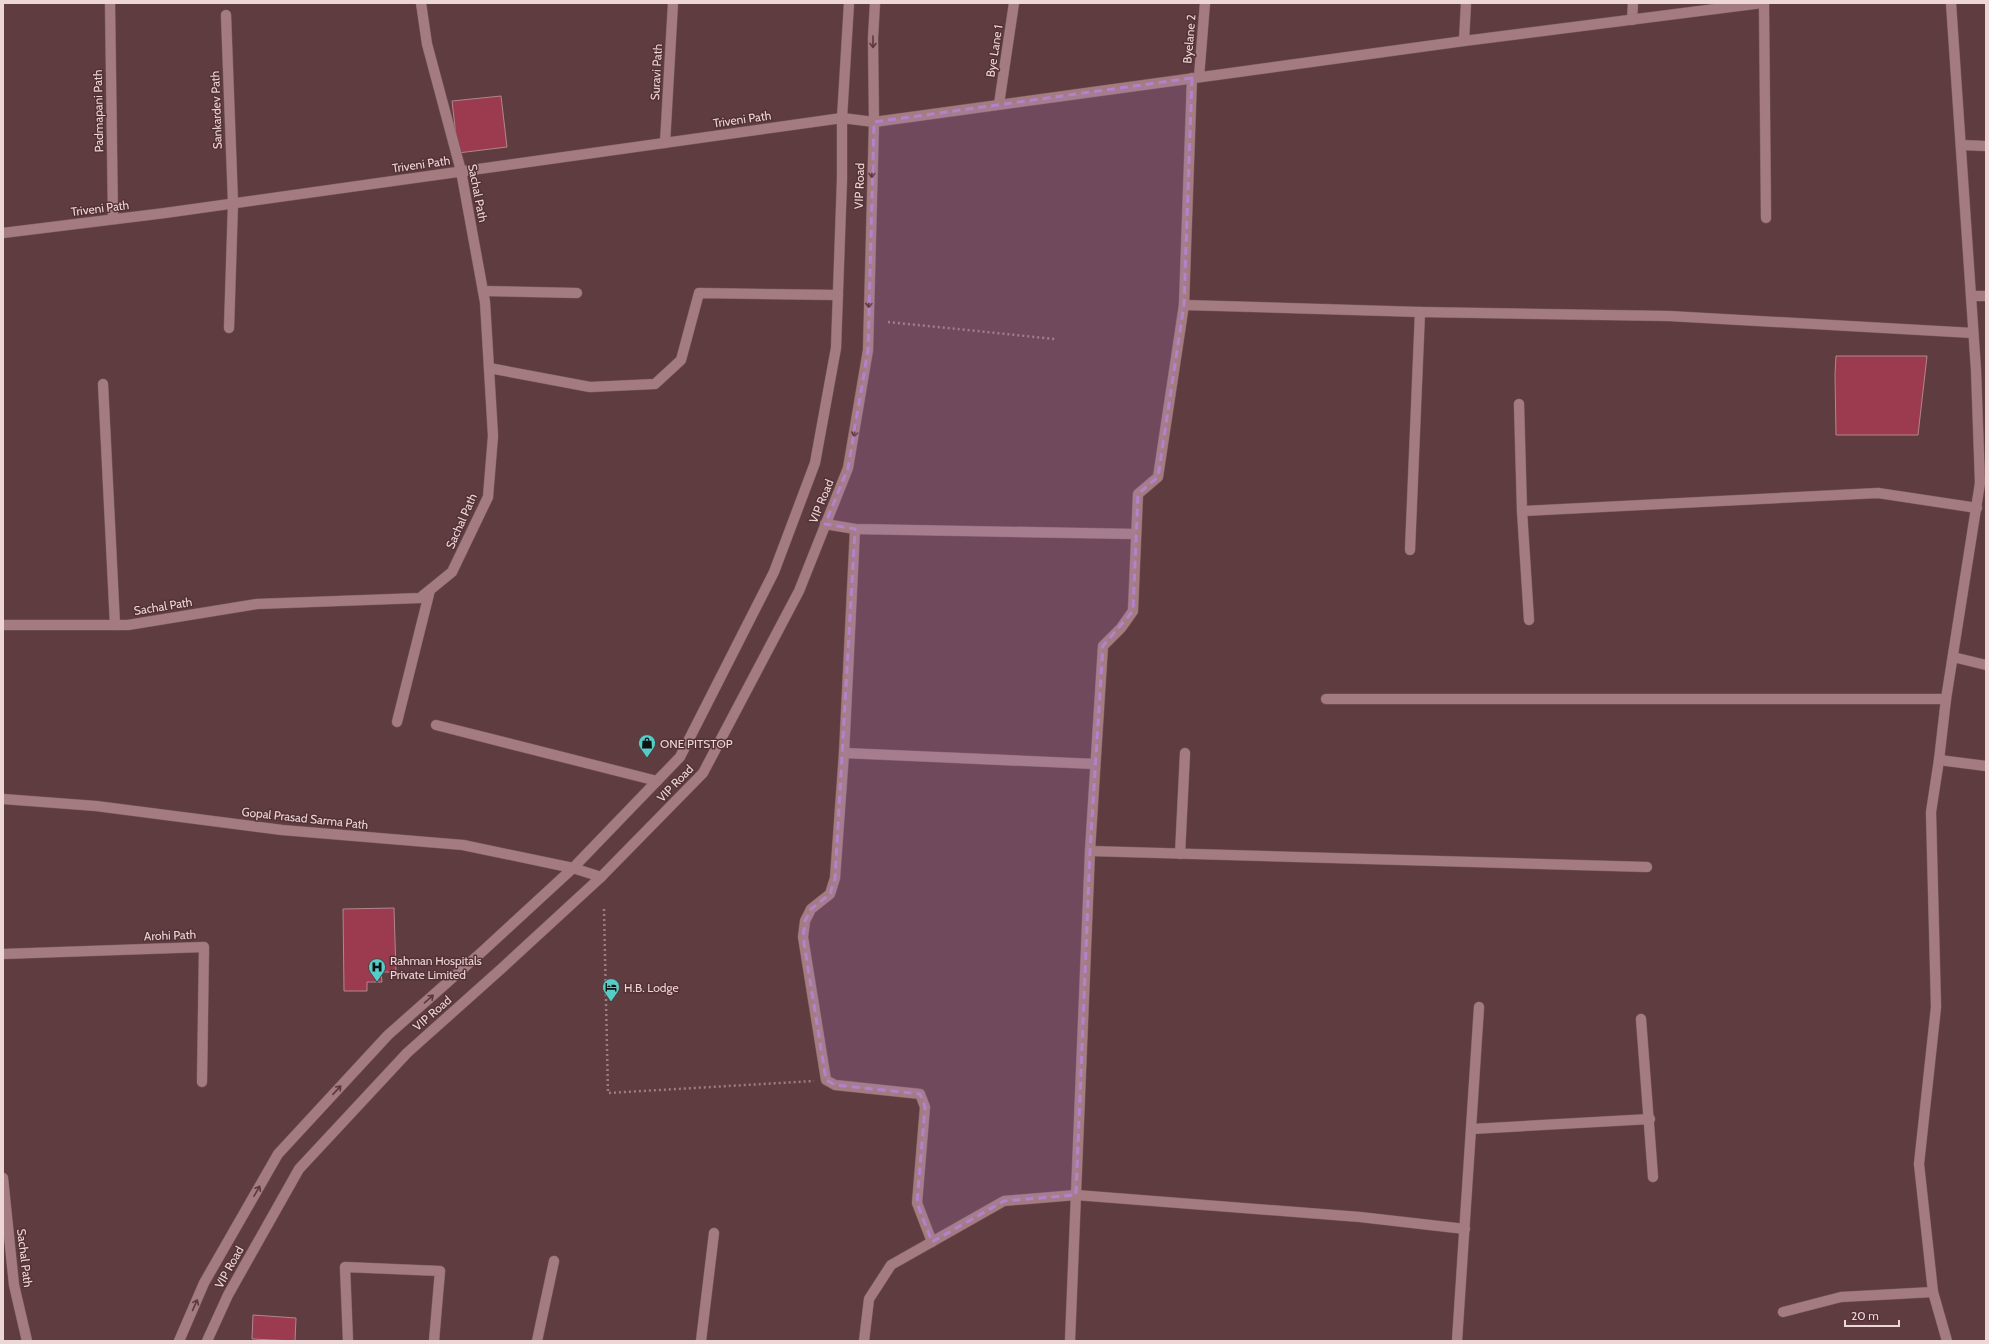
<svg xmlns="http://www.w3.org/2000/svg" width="1989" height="1344" font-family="Cabin,sans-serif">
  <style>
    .building { fill: #9c3b4f; stroke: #b0878c }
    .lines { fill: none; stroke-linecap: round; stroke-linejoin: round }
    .minor-casing { stroke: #795c60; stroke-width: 11 }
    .tertiary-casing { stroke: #795c60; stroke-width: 11 }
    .secondary-casing { stroke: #795c60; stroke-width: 11 }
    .path { stroke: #9b7e81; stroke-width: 2.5; stroke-dasharray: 2 3; stroke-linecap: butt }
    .minor { stroke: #a37b80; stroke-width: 10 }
    .tertiary { stroke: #a37b80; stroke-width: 10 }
    .secondary { stroke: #a37b80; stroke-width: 10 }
    .oneway { stroke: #5c383d }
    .marked { fill: #b481cc; fill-opacity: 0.2; stroke: #b481cc; stroke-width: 3; stroke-dasharray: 8 5; stroke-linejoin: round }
    .labels { text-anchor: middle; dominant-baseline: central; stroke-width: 3; stroke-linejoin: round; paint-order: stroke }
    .street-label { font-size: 12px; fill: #ecd6d8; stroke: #543136 }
    .poi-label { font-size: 12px; fill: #ecd6d8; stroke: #543136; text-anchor: start }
  </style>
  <rect width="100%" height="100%" fill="#5f3c40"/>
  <!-- building -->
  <g class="building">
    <path d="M501,96L507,147L458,153L452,101Z"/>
    <path d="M1836,356H1927L1918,435H1836L1835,374Z"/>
    <path d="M394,908L396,972H381L382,982H367V991H344L343,909Z"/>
    <path d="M253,1315L296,1318L295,1341L252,1339Z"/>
  </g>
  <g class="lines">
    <!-- minor casing -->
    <g class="minor-casing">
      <g id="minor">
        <path d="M110,3L113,219"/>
        <path d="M1764,3L1766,218"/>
        <path d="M226,15L233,203L229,328"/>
        <path d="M1632,20L1633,3"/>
        <path d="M1464,41L1466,3"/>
        <path d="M1199,77L1205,3"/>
        <path d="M999,104L1014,3"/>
        <path d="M665,143L673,3"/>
        <path d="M1961,145L1986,146"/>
        <path d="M3,233L165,213L842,118L874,122L1464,41L1762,3"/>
        <path d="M483,291L577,293"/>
        <path d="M1971,296H1986"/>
        <path d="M1184,305L1420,312L1669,316L1973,333"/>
        <path d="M489,368L590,387L655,384L681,360L699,293L838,295"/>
        <path d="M103,384L115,625"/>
        <path d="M1519,404L1522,511L1529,620"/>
        <path d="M1522,511L1878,493L1977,508"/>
        <path d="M825,524L855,529L1135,534"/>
        <path d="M855,529L844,753L835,878L830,894L811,909L805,921L803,937L826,1080L835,1085L920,1094L925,1107L917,1203L932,1242"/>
        <path d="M1410,550L1420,312"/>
        <path d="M3,625H128L257,604L420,598L452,572L488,497L493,436L485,302L461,171L427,44L421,3"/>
        <path d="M1953,657L1986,665"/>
        <path d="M1326,699H1946"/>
        <path d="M397,722L430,590"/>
        <path d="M436,725L657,781"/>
        <path d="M844,753L1095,764"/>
        <path d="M1939,760L1986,766"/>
        <path d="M3,799L96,806L282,830L463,845L573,868L601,877"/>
        <path d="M1090,851L1647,867"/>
        <path d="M1180,854L1185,753"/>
        <path d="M3,954L204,947L202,1082"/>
        <path d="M1641,1019L1653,1177"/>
        <path d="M1472,1129L1650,1119"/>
        <path d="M3,1178L14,1285L27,1341"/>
        <path d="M1783,1312L1841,1297L1933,1292"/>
        <path d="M348,1341L345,1267L440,1271L434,1341"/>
        <path d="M537,1341L554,1261"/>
        <path d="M701,1341L714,1233"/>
        <path d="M864,1341L869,1299L891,1265L1004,1201L1076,1195L1360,1217L1465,1229"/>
        <path d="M1070,1341L1090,851L1103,646L1121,628L1133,611L1138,494L1158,477L1184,305L1192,78"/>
        <path d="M1457,1341L1479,1007"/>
      </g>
    </g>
    <!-- tertiary casing -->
    <g class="tertiary-casing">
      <path id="tertiary" d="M1947,1341L1933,1292L1919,1164L1936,1007L1931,812L1939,760L1946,699L1980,483L1976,370L1951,3"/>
    </g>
    <!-- secondary casing -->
    <g class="secondary-casing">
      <g id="secondary">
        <path d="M179,1341L204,1283L278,1154L388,1035L484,950L573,868L680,757L774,572L815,463L836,348L842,179V118L849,3"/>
        <path d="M207,1341L228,1295L299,1169L407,1053L501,969L601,877L703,773L799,591L848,468L868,350L874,122L873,38L875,3"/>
      </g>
    </g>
    <!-- path -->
    <g class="path">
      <path d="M888,322L1055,339"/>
      <path d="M604,909L608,1093L814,1081"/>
    </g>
    <!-- minor -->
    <use href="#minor" class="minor"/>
    <!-- tertiary -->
    <use href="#tertiary" class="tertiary"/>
    <!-- secondary -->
    <use href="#secondary" class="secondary"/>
  </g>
  <!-- one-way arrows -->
  <defs><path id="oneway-shaft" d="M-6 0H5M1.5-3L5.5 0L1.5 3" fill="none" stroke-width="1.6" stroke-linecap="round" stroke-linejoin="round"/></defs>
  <g class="oneway">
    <use href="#oneway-shaft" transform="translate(873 42) rotate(90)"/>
    <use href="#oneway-shaft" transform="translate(872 172) rotate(92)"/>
    <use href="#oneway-shaft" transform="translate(869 302) rotate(91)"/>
    <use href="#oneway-shaft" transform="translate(855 431) rotate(99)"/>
    <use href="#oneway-shaft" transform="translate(429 999) rotate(-41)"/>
    <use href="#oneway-shaft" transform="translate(337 1090) rotate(-47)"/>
    <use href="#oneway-shaft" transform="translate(257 1191) rotate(-60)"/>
    <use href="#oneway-shaft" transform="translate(195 1305) rotate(-66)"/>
  </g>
  <!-- marked area -->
  <path class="marked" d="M1192,78L1184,305L1158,477L1138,494L1133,611L1103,646L1090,851L1076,1195L1004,1201L932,1242L917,1203L925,1107L920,1094L835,1085L826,1080L803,937L805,921L811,909L830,894L835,878L855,529L825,524L848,468L868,350L874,122Z"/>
  <!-- icons -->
  <defs>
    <g id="shop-pin" transform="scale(0.9)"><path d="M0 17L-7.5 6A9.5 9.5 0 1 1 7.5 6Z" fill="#54cdc7" stroke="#543136"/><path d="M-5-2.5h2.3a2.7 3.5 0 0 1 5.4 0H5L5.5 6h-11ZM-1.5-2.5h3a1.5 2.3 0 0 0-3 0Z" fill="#111"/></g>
    <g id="hospital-pin" transform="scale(0.9)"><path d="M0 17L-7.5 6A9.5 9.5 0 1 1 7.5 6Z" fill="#54cdc7" stroke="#543136"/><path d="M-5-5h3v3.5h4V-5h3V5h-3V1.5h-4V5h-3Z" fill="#111"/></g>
    <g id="hotel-pin" transform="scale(0.9)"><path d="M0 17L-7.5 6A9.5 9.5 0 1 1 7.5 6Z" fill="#54cdc7" stroke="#543136"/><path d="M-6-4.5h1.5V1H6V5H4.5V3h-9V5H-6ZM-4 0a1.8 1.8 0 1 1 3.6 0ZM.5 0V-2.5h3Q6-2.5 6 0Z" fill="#111"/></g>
  </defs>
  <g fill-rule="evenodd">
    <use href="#shop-pin" x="647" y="743"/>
    <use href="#hospital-pin" x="377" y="967"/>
    <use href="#hotel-pin" x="611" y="987"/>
  </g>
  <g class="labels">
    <!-- street labels -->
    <g class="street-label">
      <text transform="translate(1189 39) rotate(-85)">Byelane 2</text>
      <text transform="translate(994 51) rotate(-81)">Bye Lane 1</text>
      <text transform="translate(656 72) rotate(-87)">Suravi Path</text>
      <text transform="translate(216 110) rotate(-92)">Sankardev Path</text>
      <text transform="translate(98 111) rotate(-91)">Padmapani Path</text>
      <text transform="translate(742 119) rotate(-8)">Triveni Path</text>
      <text transform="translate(421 164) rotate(-8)">Triveni Path</text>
      <text transform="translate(859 186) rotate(-88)">VIP Road</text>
      <text transform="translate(478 193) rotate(79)">Sachal Path</text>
      <text transform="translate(100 208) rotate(-7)">Triveni Path</text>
      <text transform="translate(821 501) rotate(-68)">VIP Road</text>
      <text transform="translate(461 521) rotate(-66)">Sachal Path</text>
      <text transform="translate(163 606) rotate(-9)">Sachal Path</text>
      <text transform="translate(675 783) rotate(-46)">VIP Road</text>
      <text transform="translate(305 818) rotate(6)">Gopal Prasad Sarma Path</text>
      <text transform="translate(170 935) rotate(-2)">Arohi Path</text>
      <text transform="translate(432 1013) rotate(-41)">VIP Road</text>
      <text transform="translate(25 1258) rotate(83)">Sachal Path</text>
      <text transform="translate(229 1267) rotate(-61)">VIP Road</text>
    </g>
    <!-- poi labels -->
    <g class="poi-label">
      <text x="660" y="743">ONE PITSTOP</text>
      <text x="390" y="960">Rahman Hospitals<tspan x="390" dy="14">Private Limited</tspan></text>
      <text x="624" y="987">H.B. Lodge</text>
    </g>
  </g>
  <!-- border -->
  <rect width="1989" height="1344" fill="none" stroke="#ecd6d8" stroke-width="8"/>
  <!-- scale -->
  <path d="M1845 1320v6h54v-6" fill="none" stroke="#ecd6d8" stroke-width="2"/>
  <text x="1851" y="1320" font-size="12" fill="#ecd6d8" stroke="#543136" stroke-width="3" paint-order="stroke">20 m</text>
</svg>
